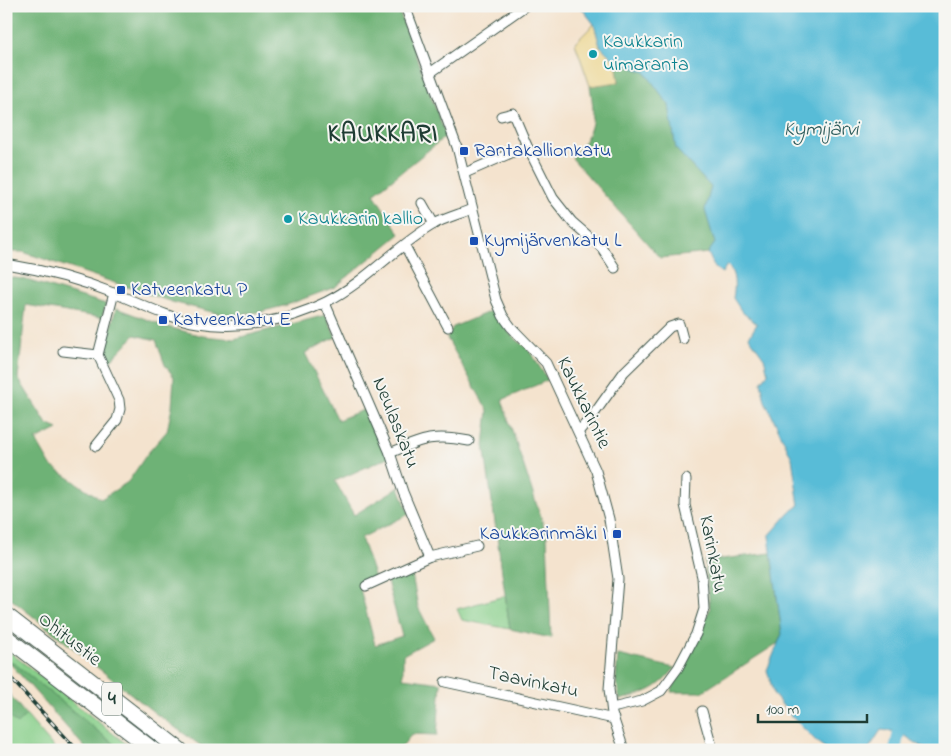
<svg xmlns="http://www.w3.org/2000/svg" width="951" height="756" font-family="'Indie Flower',sans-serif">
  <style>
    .green { fill: #88cf8a; stroke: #54865f }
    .forest { fill: #6eb276; stroke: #467855 }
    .sand { fill: #eeda9e; stroke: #868c69 }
    .water { fill: #59bcd7; stroke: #3c7c86 }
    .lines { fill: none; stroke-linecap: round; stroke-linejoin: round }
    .river { stroke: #59bcd7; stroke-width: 12 }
    .minor-casing { stroke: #3f564b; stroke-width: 11 }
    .motorway-casing { stroke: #3f564b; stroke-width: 17 }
    .minor { stroke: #fff; stroke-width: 9 }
    .motorway { stroke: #fff; stroke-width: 15 }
    .rail-casing { stroke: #1f3d34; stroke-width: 4 }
    .rail { stroke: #f6f6f2; stroke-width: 2; stroke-dasharray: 5.5; stroke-linecap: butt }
    .culture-dot { fill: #0f9aa8; stroke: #f6f6f2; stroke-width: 2 }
    .transit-dot { fill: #1a4fb4; stroke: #f6f6f2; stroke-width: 2 }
    .labels { text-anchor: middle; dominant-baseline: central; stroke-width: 4; stroke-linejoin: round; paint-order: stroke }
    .shield { fill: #f6f6f2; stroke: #60746d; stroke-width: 1 }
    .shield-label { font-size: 19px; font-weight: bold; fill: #1f3d34 }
    .culture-label { font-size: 20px; fill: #0d838f; stroke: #f6f6f2; text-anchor: start }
    .transit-label { font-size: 20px; fill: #164399; stroke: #f6f6f2; text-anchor: start }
    .street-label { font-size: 20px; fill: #1f3d34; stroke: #f6f6f2 }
    .water-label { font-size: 21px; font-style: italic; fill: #2e5d5d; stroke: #f6f6f2 }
    .district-label { font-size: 25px; font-weight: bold; letter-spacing: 1px; fill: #1f3d34; stroke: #f6f6f2 }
  </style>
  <rect width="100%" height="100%" fill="#f6f6f2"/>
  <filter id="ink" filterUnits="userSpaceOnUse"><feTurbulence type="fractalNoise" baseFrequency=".02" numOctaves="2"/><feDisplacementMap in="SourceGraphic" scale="10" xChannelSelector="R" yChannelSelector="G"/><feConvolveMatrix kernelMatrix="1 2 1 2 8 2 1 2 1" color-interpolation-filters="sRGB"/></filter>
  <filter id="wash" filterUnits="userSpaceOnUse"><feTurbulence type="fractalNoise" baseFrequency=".0096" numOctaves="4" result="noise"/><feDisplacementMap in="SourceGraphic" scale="20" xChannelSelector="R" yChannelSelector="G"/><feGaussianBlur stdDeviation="1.12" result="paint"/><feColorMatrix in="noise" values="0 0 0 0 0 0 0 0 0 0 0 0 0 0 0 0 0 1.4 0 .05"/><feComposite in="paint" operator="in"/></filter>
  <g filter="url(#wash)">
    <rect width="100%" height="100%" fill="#f4e3ce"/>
    <!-- green -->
    <g class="green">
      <path d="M505,596L510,629L462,620L457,609Z"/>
      <path d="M6,649L134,750H121L6,659Z"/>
      <path d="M6,714L17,723L26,715L56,750H7L9,747L6,745Z"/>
    </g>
    <!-- forest -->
    <g class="forest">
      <path d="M6,6H397L446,136L374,194L400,234L335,287L287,305L260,312L228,316L172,302L23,252H6Z"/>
      <path d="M616,62L645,72L669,105L676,149L711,187L705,210L715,243L708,253L660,258L572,158C594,132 596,120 590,86L619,82Z"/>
      <path d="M6,277L23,279L106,304L102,318L26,305L18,378L47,424L58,429L36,440L51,466L101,499L128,482L147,454L167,431L172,407L174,377L165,365L156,340L135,335L106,365L104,354L116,308L167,327L203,336L234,339L326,315L336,337L305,353L338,420L368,408L389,457L335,481L354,515L399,487L409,514L361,538L375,578L359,585L375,645L402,636L387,581L411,569L418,607L434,638L403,655V678L441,683L437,735L412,734L399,750H207L155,713L6,595Z"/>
      <path d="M496,309L510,334L528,349L548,380L502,400L547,536L551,638L510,629L484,445L488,411L447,338L453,327Z"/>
      <path d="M771,553L782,634L778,643L702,692H671L710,609L705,561Z"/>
      <path d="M618,655L675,668C658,690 645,693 620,700L616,680Z"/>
      <path d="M6,659L15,664L121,750H87Z"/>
      <path d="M6,690L26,715L17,724L6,714Z"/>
    </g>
    <!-- sand -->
    <path class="sand" d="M594,24L600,46L616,62L619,82L590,86L575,43Z"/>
    <!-- water -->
    <path class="water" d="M580,6H945V750H927L899,732L881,730L868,750H828L817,742L792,717L774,695L767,670L782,634L769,536L789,513L799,506L792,458L765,401L761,382L768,373L764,358L749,337L757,324L742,312L733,298C735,287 736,273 727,265L722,273L715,268L708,253L715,243L705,210L711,187L676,149L669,105L645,72L616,62L600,46L594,24Z"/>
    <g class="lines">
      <!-- river -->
      <path class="river" d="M895,750L899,732"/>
    </g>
  </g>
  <g filter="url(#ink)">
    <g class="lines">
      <!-- minor casing -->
      <g class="minor-casing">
        <g id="minor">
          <path d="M405,6L457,147L496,300L503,316L511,327L546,363L596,471L609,519L618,579L609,689L612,714L624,750"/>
          <path d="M430,73L525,6"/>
          <path d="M501,116L513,113L527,146"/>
          <path d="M465,173L527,146L553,198L572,222L602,248L615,268"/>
          <path d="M422,203L434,224"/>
          <path d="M405,246L448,327"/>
          <path d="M6,264C43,270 81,280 116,294C142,304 170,319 198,323C240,330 288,321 326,302C367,281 395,247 434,224C445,218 460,214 472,209"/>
          <path d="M325,303L390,453L403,492L430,557"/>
          <path d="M63,351L98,355"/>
          <path d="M579,431L594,414L624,372L670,327L679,324L683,339"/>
          <path d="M96,446L117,420L120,409L119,400L98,355L114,293"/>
          <path d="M390,453C423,439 433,434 469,441"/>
          <path d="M366,586L430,557L477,546"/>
          <path d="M445,682L614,719"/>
          <path d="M612,708L642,701L661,691L678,668L696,634L704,609L702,577L685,505L686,479"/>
          <path d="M702,711L713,750"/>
        </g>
      </g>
      <!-- motorway casing -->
      <g class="motorway-casing">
        <g id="motorway">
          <path d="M6,615L180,750"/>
          <path d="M6,637L153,750"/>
        </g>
      </g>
      <!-- minor -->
      <use href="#minor" class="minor"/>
      <!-- motorway -->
      <use href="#motorway" class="motorway"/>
      <!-- rail casing -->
      <g class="rail-casing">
        <path id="rail" d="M6,673L77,750"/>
      </g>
      <!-- rail -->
      <use href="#rail" class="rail"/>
    </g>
  </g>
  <!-- markers -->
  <g class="culture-dot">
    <circle cx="593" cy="54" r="5"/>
    <circle cx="288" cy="219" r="5"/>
  </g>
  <g class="transit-dot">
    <rect x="459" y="146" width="10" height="10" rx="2.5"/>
    <rect x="469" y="236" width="10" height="10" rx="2.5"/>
    <rect x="116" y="285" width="10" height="10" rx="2.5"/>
    <rect x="158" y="315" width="10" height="10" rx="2.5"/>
    <rect x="612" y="529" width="10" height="10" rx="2.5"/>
  </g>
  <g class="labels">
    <!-- shield labels -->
    <rect class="shield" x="102" y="682.5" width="20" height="33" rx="4"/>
    <g class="shield-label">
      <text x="112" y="699">4</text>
    </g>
    <!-- culture labels -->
    <g class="culture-label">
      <text x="603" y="42">Kaukkarin<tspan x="603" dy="23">uimaranta</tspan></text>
      <text x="298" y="219">Kaukkarin kallio</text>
    </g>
    <!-- transit labels -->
    <g class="transit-label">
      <text x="474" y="151">Rantakallionkatu</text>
      <text x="484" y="241">Kymijärvenkatu L</text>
      <text x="131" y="290">Katveenkatu P</text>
      <text x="173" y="320">Katveenkatu E</text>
      <text x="607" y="534" text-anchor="end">Kaukkarinmäki I</text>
    </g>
    <!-- street labels -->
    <g class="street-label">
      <text transform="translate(583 403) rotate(64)">Kaukkarintie</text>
      <text transform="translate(395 423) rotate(68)">Neulaskatu</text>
      <text transform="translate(712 554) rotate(79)">Karinkatu</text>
      <text transform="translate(69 640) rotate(38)">Ohitustie</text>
      <text transform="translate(533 683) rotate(12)">Taavinkatu</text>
    </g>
    <!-- water labels -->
    <g class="water-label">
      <text x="821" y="130">Kymijärvi</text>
    </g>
    <!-- district labels -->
    <g class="district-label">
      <text x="383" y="135">KAUKKARI</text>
    </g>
  </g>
  <!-- margin -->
  <rect width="951" height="756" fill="none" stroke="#f6f6f2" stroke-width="25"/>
  <!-- scale -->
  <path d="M758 714v8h109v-8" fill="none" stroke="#1f3d34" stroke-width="2.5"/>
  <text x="766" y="714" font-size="15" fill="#1f3d34" stroke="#f6f6f2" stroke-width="4" paint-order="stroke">100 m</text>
</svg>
